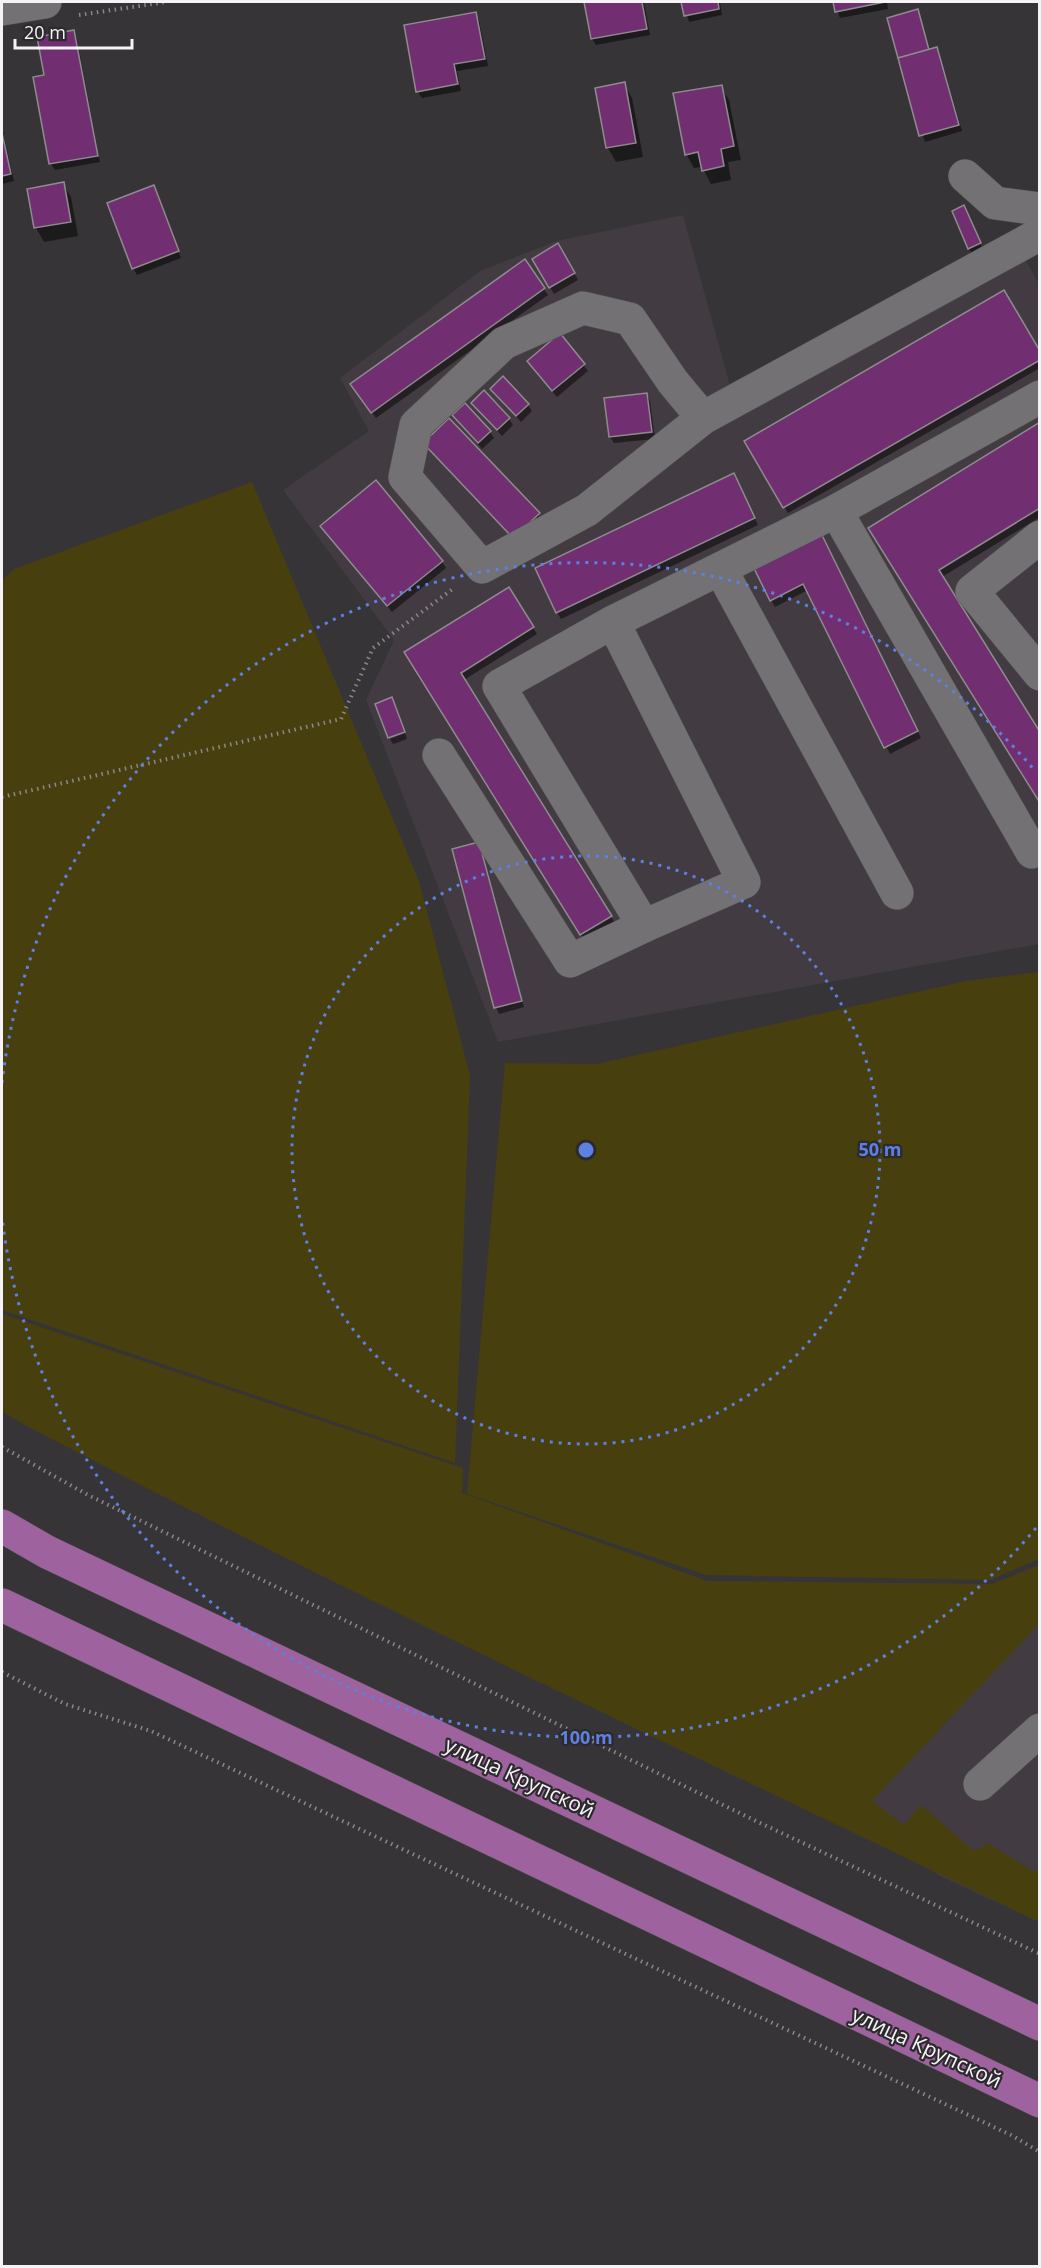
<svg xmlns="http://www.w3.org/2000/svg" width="1041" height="2268" font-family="'Open Sans',sans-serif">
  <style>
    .built { fill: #423b41 }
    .green { fill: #47400e }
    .shadow { fill: #0007 }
    .building { fill: #712f72; stroke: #8d8b8d; stroke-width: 1.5 }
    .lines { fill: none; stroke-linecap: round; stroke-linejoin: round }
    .minor-casing { stroke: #515051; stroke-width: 34 }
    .major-casing { stroke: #515051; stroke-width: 34 }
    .path { stroke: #8a888a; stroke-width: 4; stroke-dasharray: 1.5 4.5; stroke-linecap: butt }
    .minor { stroke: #737173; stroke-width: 33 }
    .major { stroke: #9e639f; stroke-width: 33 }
    .ring { fill: none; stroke: #5e80e1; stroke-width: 3; stroke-dasharray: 3 6 }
    .labels { text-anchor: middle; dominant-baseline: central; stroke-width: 4.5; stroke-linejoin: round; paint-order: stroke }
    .street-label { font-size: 21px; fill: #f5f3f5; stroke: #2c2a2c }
    .centre { fill: #5e80e1; stroke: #2c2a2c; stroke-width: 3 }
    .ring-label { font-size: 18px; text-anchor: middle; font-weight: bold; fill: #5e80e1; stroke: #2c2a2c; stroke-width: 4.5; stroke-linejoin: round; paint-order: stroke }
  </style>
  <rect width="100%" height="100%" fill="#363436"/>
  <!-- built -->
  <g class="built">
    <path d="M683,215L729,382L744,408L1025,259L1040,286L1039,944L498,1042L366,700L394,640L283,490L369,431L340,378L480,271L556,241Z"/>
    <path d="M1039,1621V1922L938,1875L834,1788Z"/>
  </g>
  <!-- green -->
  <g class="green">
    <path d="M252,482L419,881L470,1075L455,1463L2,1310V581L14,569Z"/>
    <path d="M1039,972V1559L990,1580L706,1575L467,1494L505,1063L597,1064L966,981Z"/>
    <path d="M2,1314L463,1468L462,1493L707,1581L992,1584L1039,1565V1624L872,1801L904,1825L921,1805L974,1851L988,1843L1032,1871H1039V1922C700,1758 357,1599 23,1424L2,1411Z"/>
  </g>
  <!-- shadow -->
  <g class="shadow">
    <path d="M585,2H644L650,35L596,45L592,39Z"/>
    <path d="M683,2H720L722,15L689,22Z"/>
    <path d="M834,2H887L888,9L840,18Z"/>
    <path d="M917,11L930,51L937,49L940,55L962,131L925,142L888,19Z"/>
    <path d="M475,14L479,20L488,66L457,71L461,91L422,98L418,92Z"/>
    <path d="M73,32L77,39L100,162L55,170L51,164L35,78L46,76Z"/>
    <path d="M624,84L632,98L643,157L616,162L608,148L597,89Z"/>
    <path d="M721,87L729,100L741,160L728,162L731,180L711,184L702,167L694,168L686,154Z"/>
    <path d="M2,128L14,181L2,184Z"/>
    <path d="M63,184L71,197L78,236L44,242L36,228L29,190Z"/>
    <path d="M153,187L181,258L137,275L133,268Z"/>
    <path d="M967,214L983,250L973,255L969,248Z"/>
    <path d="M558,245L578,280L554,294L534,259Z"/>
    <path d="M524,261L548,295L376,418L356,391Z"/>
    <path d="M560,335L588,371L557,397L528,362Z"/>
    <path d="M1040,354V368L788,513L746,441Z"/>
    <path d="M492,389L528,405L532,411L521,422Z"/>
    <path d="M647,394L650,401L655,439L614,443L610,437L606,399Z"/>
    <path d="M473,403L509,419L513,425L502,436Z"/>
    <path d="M454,416L490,432L494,438L482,449Z"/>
    <path d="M1040,423V517L942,577L870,528Z"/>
    <path d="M424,443L538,514L542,521L518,544Z"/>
    <path d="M737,482L758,525L561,619L557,612Z"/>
    <path d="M322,527L442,562L446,568L392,612Z"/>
    <path d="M822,537L921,738L890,754L808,590L775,607L771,600Z"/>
    <path d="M508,589L537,634L464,680L615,923L585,941L406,653Z"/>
    <path d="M405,733L407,739L393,744L390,739Z"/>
    <path d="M454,850H482L524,1007L499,1014L496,1007Z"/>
  </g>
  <!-- building -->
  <g class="building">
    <path d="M584,2H642L647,29L591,39Z"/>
    <path d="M681,2H718L719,9L684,16Z"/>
    <path d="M833,2H885L835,12Z"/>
    <path d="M918,9L929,50L898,58L887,18Z"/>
    <path d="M476,12L485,59L454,64L458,84L416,92L404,25Z"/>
    <path d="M74,30L98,156L49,164L33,77L44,75L37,37Z"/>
    <path d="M937,47L959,125L919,136L898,58Z"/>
    <path d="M625,82L636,143L606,148L595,88Z"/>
    <path d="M722,85L734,146L721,149L724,166L702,171L698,152L685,155L673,93Z"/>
    <path d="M2,133L11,174L2,176Z"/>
    <path d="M64,182L71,222L34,228L27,189Z"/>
    <path d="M154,185L179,251L132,269L107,203Z"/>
    <path d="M964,205L981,243L968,249L952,211Z"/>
    <path d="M558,243L575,273L549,288L532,259Z"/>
    <path d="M525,259L545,288L371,413L350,384Z"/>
    <path d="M1004,290L1040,351V360L783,508L744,441Z"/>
    <path d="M560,333L585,364L552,391L527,361Z"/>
    <path d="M503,376L529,404L516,416L490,389Z"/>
    <path d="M484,390L510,418L497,430L471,403Z"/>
    <path d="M647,393L652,432L609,437L604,398Z"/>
    <path d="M465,403L491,431L478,443L452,415Z"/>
    <path d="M449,418L540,513L513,538L423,443Z"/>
    <path d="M1040,422V508L939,570L1040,732V803L868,528Z"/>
    <path d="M734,473L755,518L556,613L535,568Z"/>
    <path d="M376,480L443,561L387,606L320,526Z"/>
    <path d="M819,529L918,731L884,748L803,584L770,601L751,562Z"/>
    <path d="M509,587L534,627L461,673L612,916L580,935L404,652Z"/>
    <path d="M392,697L405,732L388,738L375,704Z"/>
    <path d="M479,842L522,1001L494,1008L452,849Z"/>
  </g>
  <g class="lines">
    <!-- minor casing -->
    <g class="minor-casing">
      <g id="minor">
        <path d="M2,9L45,2"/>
        <path d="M965,176L995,203L1040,209"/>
        <path d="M703,418L673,382L630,319L583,308L504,343L416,425L405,477L482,567L587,510L703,418L1040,234"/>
        <path d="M836,511L1032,852"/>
        <path d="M1040,537L972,591L1040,674"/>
        <path d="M721,570L897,893"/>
        <path d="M613,622L744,882L644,926L499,686L613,622L836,511L1040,397"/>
        <path d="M439,755L570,961L644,926"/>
        <path d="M980,1784L1040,1730"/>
      </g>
    </g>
    <!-- major casing -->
    <g class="major-casing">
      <g id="major">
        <path d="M2,1526L47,1552L1040,2024"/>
        <path d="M2,1605L1040,2101"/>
      </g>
    </g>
    <!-- path -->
    <g class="path">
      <path d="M79,15L166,2"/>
      <path d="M2,797L341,719L373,648L454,588"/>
      <path d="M2,1447L88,1495L758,1822L1040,1954"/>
      <path d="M2,1672L65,1704L151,1731L1011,2135L1040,2152"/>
    </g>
    <!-- minor -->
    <use href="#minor" class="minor"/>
    <!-- major -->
    <use href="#major" class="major"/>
  </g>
  <!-- distance rings -->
  <g class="ring">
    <circle cx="586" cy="1150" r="294"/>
    <path d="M1036 1528A588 588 0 0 1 2 1217M2 1083A588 588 0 0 1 1036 772"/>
  </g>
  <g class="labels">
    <!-- street labels -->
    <g class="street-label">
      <text transform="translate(520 1777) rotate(25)">улица Крупской</text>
      <text transform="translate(927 2047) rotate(25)">улица Крупской</text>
    </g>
  </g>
  <circle cx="586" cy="1150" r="9" class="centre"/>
  <g class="ring-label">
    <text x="880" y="1156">50 m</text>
    <text x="586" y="1744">100 m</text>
  </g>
  <!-- border -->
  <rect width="1041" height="2268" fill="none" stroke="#f5f3f5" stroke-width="6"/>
  <!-- scale -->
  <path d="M15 39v9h117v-9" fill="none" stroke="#f5f3f5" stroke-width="3"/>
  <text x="24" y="39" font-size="18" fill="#f5f3f5" stroke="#2c2a2c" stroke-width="4.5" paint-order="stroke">20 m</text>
</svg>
